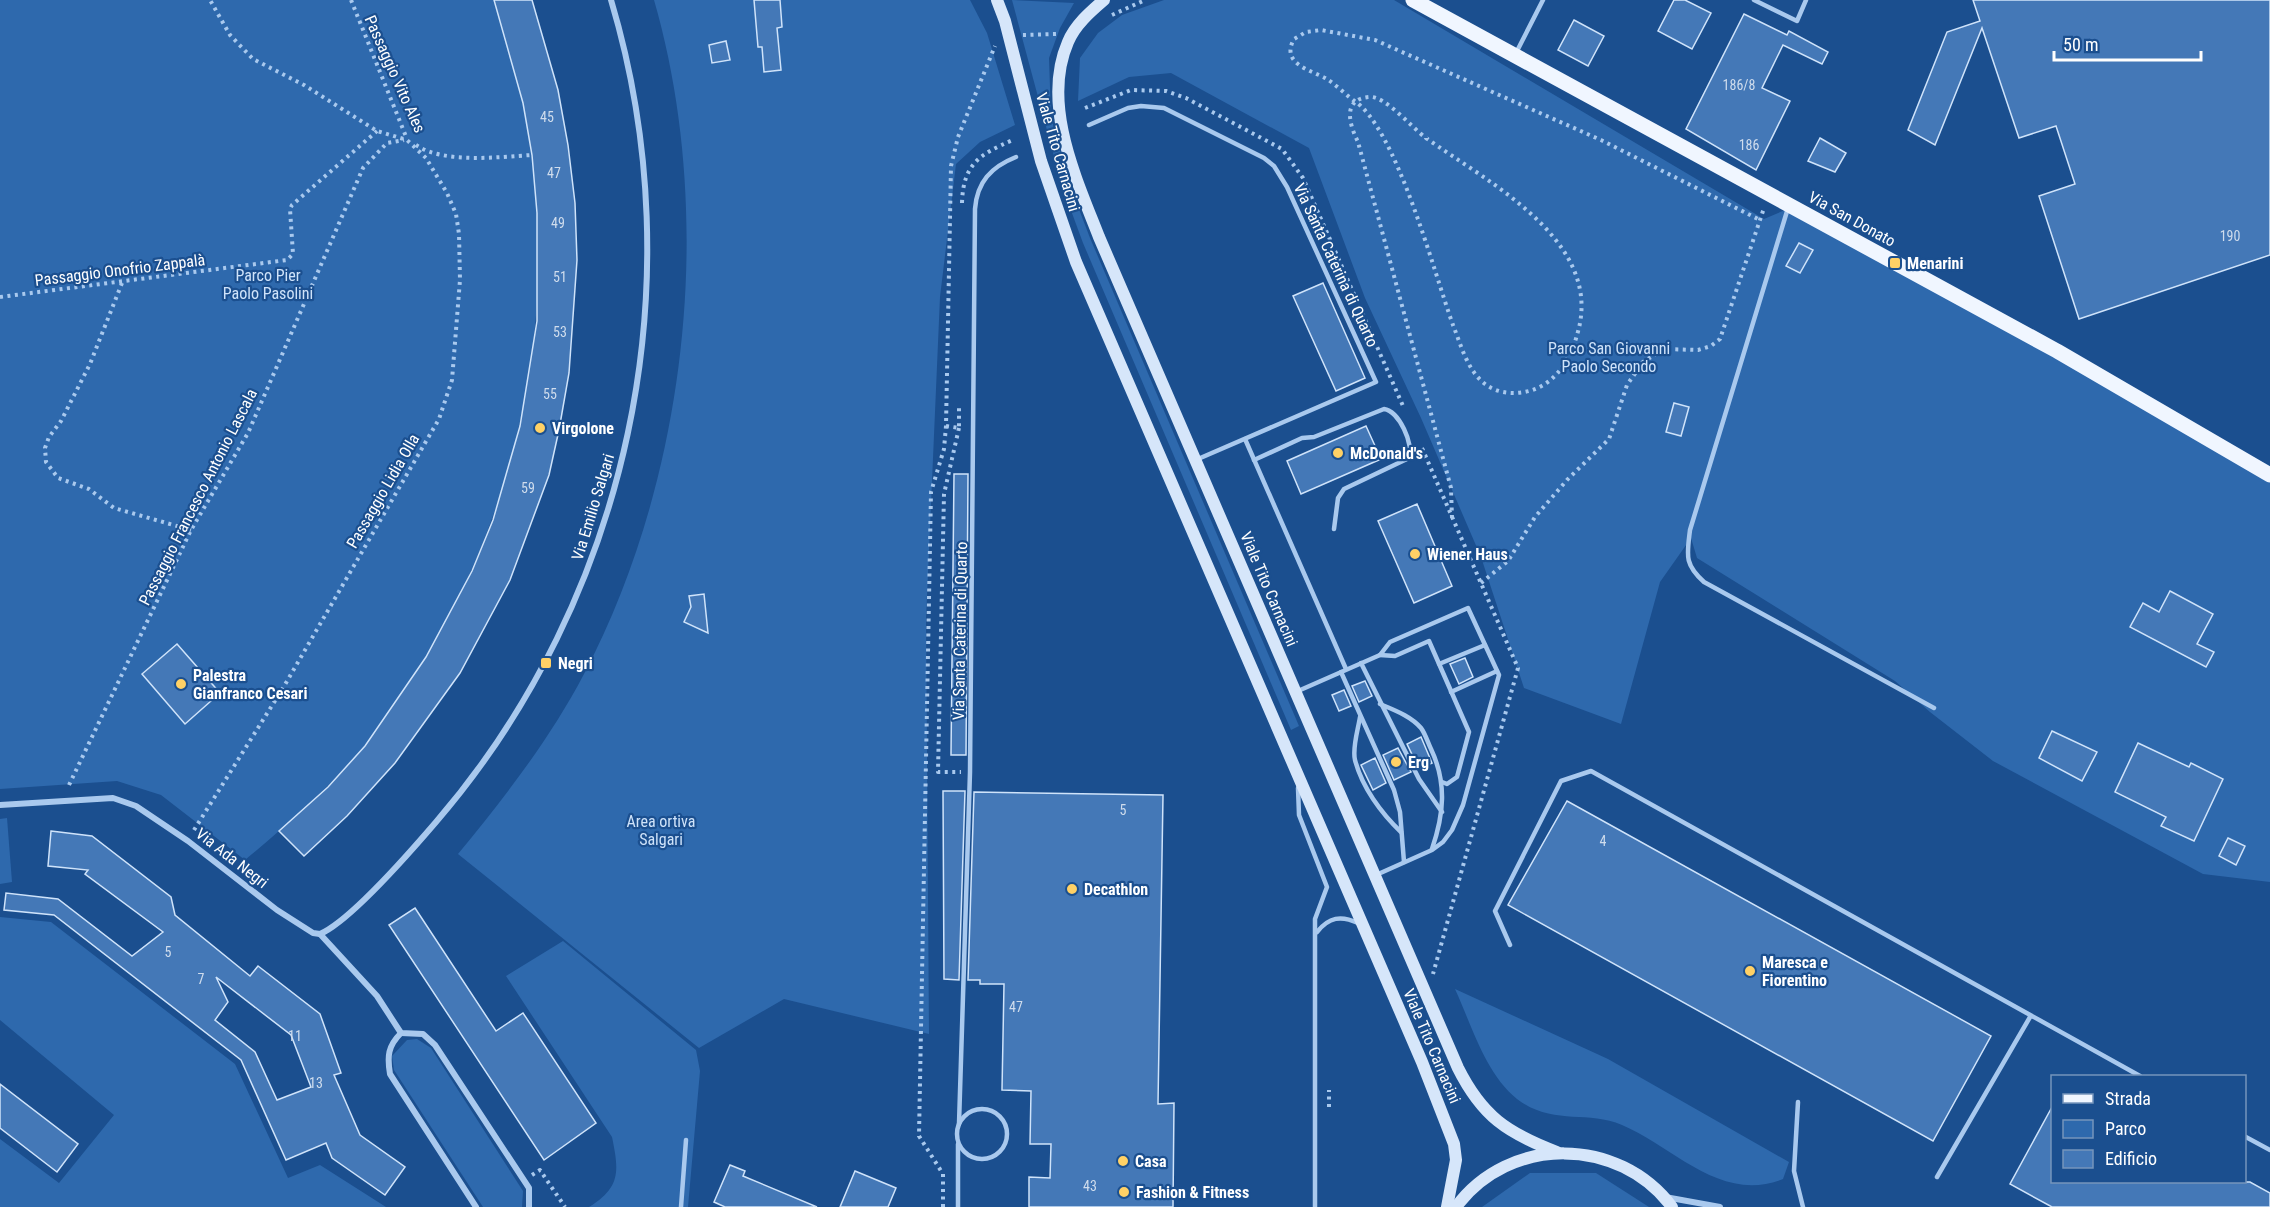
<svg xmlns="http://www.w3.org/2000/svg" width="2270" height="1207" font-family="'Roboto Condensed',sans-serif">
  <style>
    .green { fill: #2e69ad }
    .building { fill: #4478b7; stroke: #cfe3fa; stroke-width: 1.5; fill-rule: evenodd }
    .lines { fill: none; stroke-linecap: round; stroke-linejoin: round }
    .path { stroke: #a9c9ee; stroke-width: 4; stroke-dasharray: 3 4.5; stroke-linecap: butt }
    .service { stroke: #a9c9ee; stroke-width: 4.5 }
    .minor { stroke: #a9c9ee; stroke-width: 6 }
    .secondary { stroke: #d6e6fa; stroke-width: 12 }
    .primary { stroke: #f0f6ff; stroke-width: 15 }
    .poi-dot { fill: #ffd166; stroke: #1b4f8f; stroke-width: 2 }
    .labels { text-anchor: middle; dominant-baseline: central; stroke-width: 4.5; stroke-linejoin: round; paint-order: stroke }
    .number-label { font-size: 14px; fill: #d0dded }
    .street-label { font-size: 16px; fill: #fff; stroke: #1b4f8f }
    .poi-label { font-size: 16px; font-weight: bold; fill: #fff; stroke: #1b4f8f; text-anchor: start }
    .park-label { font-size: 16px; fill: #cfe3fa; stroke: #1b4f8f }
  </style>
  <rect width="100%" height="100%" fill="#1b4f8f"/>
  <!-- green -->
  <g class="green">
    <path d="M0,0H494C510,50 525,101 532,154C556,334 514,520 416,673C399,698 383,725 363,748C328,789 287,825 245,860L161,795L117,781L0,789Z"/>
    <path d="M654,0H970L987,33L1015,125L980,142L956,164L940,297L926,619L929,1034L784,999L699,1048L458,854C504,798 550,739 584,674C688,476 716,215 654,0Z"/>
    <path d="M1012,0L1074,3L1060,28L1049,58L1051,117L1069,183L1090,238L1299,726L1291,730L1083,243L1062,186Z"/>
    <path d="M1164,0H1394L1764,219L1785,210L2270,466V882L2203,874L1993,761L1930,712L1895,681L1697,558L1691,538L1660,582L1621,724L1524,688L1481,557L1421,418L1365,298L1309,148L1171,73L1129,77L1078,101L1080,58L1098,33L1122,15Z"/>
    <path d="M7,818L12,882L0,884V819Z"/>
    <path d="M0,917L51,922L235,1064L288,1178L320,1165L386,1207H0V1139L59,1183L114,1115L0,1020Z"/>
    <path d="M563,941L696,1050L700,1071L688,1207H589C621,1187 619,1171 612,1137L506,976Z"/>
    <path d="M1455,989L1608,1059L1789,1162L1783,1179C1721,1204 1674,1147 1622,1125C1586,1110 1552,1126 1517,1099C1485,1073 1472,1026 1455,989Z"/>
    <path d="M417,1039L431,1048L523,1191L522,1207H483L394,1070L392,1056L407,1040Z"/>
    <path d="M1530,1173H1596L1649,1207H1482Z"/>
  </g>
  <!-- building -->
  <g class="building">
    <path d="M494,0H532L558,90L568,145L575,203L577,260L569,373L559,430L549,475L510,580L460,673L395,763L347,816L304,856L279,831L328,787L365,746L426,657L472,571L493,520L520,426L537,321V213L532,155L523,103Z"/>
    <path d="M754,0H780L782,27L777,28L781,70L764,72L762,47H758Z"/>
    <path d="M1674,0H1685L1711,13L1692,49L1658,31Z"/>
    <path d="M1973,0H2270V255L2079,319L2039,196L2075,184L2056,126L2019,138L1982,28L1935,145L1908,130L1947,32L1980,21Z"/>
    <path d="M1744,14L1787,35L1789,31L1828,52L1822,64L1783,45L1762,88L1790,101L1756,170L1686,129Z"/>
    <path d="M1574,20L1604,36L1588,66L1558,50Z"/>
    <path d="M726,41L730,60L712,63L709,45Z"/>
    <path d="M1820,138L1846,153L1835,172L1808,161Z"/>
    <path d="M1799,243L1813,250L1800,273L1786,266Z"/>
    <path d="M1323,283L1365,378L1336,391L1293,296Z"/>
    <path d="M1674,403L1689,407L1681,436L1666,432Z"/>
    <path d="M1366,426L1381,459L1301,494L1287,461Z"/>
    <path d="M954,474H968L966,755H951Z"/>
    <path d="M1417,504L1452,586L1414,603L1378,521Z"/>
    <path d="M2170,591L2213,614L2197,644L2214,652L2206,667L2130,627L2143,603L2159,612Z"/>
    <path d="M704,594L708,633L684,622L691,607L689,596Z"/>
    <path d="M177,644L220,693L185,724L142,674Z"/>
    <path d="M1465,658L1473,677L1459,684L1450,664Z"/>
    <path d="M1365,681L1372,696L1359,702L1352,686Z"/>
    <path d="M1344,690L1351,706L1339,711L1332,695Z"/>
    <path d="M2052,731L2097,752L2082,781L2039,758Z"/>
    <path d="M1421,737L1432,763L1419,769L1407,744Z"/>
    <path d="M2138,743L2189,767L2191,763L2223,779L2194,841L2161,826L2166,817L2115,792Z"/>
    <path d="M1398,748L1411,772L1394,780L1383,755Z"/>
    <path d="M1375,758L1386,783L1373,790L1361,765Z"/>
    <path d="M943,791H965L959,980L944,979Z"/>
    <path d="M974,792L1163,795L1158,1104L1174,1103L1173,1207H1029V1177L1050,1178L1051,1144H1030L1031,1091L1002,1090L1004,984H980V980H968Z"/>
    <path d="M1567,801L1991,1036L1933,1141L1508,905Z"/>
    <path d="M51,831L92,836L171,897L175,915L250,976L258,966L320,1014L341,1073L334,1075L360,1135L405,1167L385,1195L332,1158L326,1143L286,1160L241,1060L54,915L4,910L6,893L58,899L132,956L163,932L85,874L88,870L48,866ZM216,977L291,1035L311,1087L277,1100L255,1052L215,1020L228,1002Z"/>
    <path d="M2228,838L2245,846L2236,865L2219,856Z"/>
    <path d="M415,908L496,1031L523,1013L596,1123L544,1160L389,925Z"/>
    <path d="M0,1084L78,1144L57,1172L0,1128Z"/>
    <path d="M2052,1107V1182H2250L2270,1193V1207H2052L2010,1184Z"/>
    <path d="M730,1165L745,1171L743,1176L817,1207H725L714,1202Z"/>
    <path d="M855,1171L896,1188L888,1207H840Z"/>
  </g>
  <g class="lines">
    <!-- path -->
    <g class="path">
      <path d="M351,0L407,139"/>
      <path d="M1112,15L1145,0"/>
      <path d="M1023,35L1057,34"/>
      <path d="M1085,108L1131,90L1166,91L1186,98L1282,149L1303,178L1403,406"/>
      <path d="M416,145C444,164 498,157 532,155"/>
      <path d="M962,203C963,164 980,154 1013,140"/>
      <path d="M122,283L90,364L61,421L49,437L45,448L46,462L58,478L89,489L114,508L191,530"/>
      <path d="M0,297L287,260L293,254L290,209L292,205L377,131"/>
      <path d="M946,426L959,428V405"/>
      <path d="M959,428L944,494L938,772H961"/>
      <path d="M1422,448L1518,668L1433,974"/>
      <path d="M1452,518L1451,488L1358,142C1350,126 1341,99 1369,97C1385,95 1412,128 1426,138C1489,183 1606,242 1577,335C1572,353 1561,374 1545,384C1528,395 1502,397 1485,384C1467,370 1461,345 1453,325C1434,273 1396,126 1353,100C1344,93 1336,85 1327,79C1311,70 1280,64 1294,39L1306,32L1321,30L1375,40L1601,140L1760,220"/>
      <path d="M1481,583L1508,561L1535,517L1567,480L1609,439L1627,385L1643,362L1664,349L1698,350L1711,346L1720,339L1764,208"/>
      <path d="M69,785L191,530L248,433L363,168L387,143L404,140"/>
      <path d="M194,830L283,688L439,419L452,380L460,280L459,234L456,214L447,193L426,158L407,140L377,131L304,85L253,59L230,35L210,0"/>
      <path d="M1329,1107V1090"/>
      <path d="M532,1175L540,1170L565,1207"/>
      <path d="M943,1207V1174L919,1136L931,492L944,449L946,426L951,166L958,137L995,46"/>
    </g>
    <!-- service -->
    <g class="service">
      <path d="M1754,0L1797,21L1806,0"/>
      <path d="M1516,53L1543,0"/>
      <path d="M1089,125L1128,108L1141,106L1164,108L1264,158L1274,166L1287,187L1376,382L1198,459"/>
      <path d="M1788,208L1690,530C1687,555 1684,564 1704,582L1934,708"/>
      <path d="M1245,439L1346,669"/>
      <path d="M1254,460L1302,438L1314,437L1384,409C1399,411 1414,444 1409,458L1344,489L1338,498L1334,529"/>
      <path d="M1380,655L1395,656L1429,641L1469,732L1457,777L1447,784L1442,782"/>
      <path d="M1361,663L1419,779L1442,812"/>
      <path d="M1439,664L1485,645"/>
      <path d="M1341,672L1394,790L1400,812L1404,862"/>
      <path d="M1298,691L1380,655L1390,642L1468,608L1499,675L1463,805L1452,830L1443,842L1432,850L1376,875"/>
      <path d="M1451,692L1497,671"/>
      <path d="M1380,704C1394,710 1411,716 1421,728C1425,733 1428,743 1431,749C1447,783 1444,814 1432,849"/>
      <path d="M1360,717C1358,730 1352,748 1355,760C1362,787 1381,813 1401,832"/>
      <path d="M1298,788L1299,815L1327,887L1315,919V1207"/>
      <path d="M1317,932C1329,917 1341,915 1358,923"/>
      <path d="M1510,945L1495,911L1561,781L1591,771L2140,1076"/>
      <path d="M1798,1102L1794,1171L1803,1207"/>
      <circle cx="982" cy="1134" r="25"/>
      <path d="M959,1124L970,772L975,209C977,182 991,167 1016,157"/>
      <path d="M2244,1136L2270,1150"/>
      <path d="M958,1144V1207"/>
      <path d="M1937,1177L2030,1017"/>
      <path d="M681,1207L686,1140"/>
    </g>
    <!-- minor -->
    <g class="minor">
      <path d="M0,805L113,798L136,806L188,841L277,910L313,933L320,934L377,996L401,1033L423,1034L435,1045L529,1188V1207"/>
      <path d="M320,934C350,921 412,850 436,822C629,598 696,284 611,0"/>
      <path d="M401,1033C388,1046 387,1056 390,1074L476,1207"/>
      <path d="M1665,1197L1720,1207"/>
    </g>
    <!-- secondary -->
    <g class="secondary">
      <path d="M997,0L1005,21L1041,161L1076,262L1422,1062L1454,1144L1456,1160L1447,1207"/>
      <path d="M1104,0C1090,12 1075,25 1068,42C1041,104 1076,178 1099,237L1458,1068C1482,1116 1507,1133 1557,1152"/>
      <path d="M1456,1207C1509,1135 1619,1136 1672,1207"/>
    </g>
    <!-- primary -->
    <path class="primary" d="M1413,0L2057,351L2270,475"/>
  </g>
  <!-- markers -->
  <g class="poi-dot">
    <rect x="1889" y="257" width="12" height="12" rx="3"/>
    <circle cx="540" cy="428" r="6"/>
    <circle cx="1338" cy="453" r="6"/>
    <circle cx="1415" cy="554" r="6"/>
    <rect x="540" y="657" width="12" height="12" rx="3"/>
    <circle cx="181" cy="684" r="6"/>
    <circle cx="1396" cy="762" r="6"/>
    <circle cx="1072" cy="889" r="6"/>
    <circle cx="1750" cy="971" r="6"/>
    <circle cx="1123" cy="1161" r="6"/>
    <circle cx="1124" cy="1192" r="6"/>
  </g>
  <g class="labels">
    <!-- number labels -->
    <g class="number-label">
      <text x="1739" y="85">186/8</text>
      <text x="547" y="117">45</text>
      <text x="1749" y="145">186</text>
      <text x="554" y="173">47</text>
      <text x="558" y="223">49</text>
      <text x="2230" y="236">190</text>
      <text x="560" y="277">51</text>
      <text x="560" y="332">53</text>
      <text x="550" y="394">55</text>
      <text x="528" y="488">59</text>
      <text x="1123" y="810">5</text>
      <text x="1603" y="841">4</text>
      <text x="168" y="952">5</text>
      <text x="201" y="979">7</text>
      <text x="1016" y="1007">47</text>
      <text x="295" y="1036">11</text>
      <text x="316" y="1083">13</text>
      <text x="1090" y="1186">43</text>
    </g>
    <!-- street labels -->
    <g class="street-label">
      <text transform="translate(395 74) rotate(66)">Passaggio Vito Ales</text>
      <text transform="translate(1058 152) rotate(74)">Viale Tito Carnacini</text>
      <text transform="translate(1852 219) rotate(29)">Via San Donato</text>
      <text transform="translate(1336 265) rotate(65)">Via Santa Caterina di Quarto</text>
      <text transform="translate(120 270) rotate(-7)">Passaggio Onofrio Zappalà</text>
      <text transform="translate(383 491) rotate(-60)">Passaggio Lidia Olla</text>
      <text transform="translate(198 497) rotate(-63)">Passaggio Francesco Antonio Lascala</text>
      <text transform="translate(593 507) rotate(-73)">Via Emilio Salgari</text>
      <text transform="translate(1269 589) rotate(67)">Viale Tito Carnacini</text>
      <text transform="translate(960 631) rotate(-89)">Via Santa Caterina di Quarto</text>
      <text transform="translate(232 858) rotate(38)">Via Ada Negri</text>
      <text transform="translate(1432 1046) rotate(67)">Viale Tito Carnacini</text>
    </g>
    <!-- poi labels -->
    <g class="poi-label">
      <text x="1907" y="263">Menarini</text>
      <text x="552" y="428">Virgolone</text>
      <text x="1350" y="453">McDonald's</text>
      <text x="1427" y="554">Wiener Haus</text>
      <text x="558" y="663">Negri</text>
      <text x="193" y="675">Palestra<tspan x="193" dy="18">Gianfranco Cesari</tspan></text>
      <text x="1408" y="762">Erg</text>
      <text x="1084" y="889">Decathlon</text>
      <text x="1762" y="962">Maresca e<tspan x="1762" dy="18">Fiorentino</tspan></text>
      <text x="1135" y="1161">Casa</text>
      <text x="1136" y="1192">Fashion &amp; Fitness</text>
    </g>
    <!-- park labels -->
    <g class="park-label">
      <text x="268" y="275">Parco Pier<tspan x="268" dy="18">Paolo Pasolini</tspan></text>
      <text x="1609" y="348">Parco San Giovanni<tspan x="1609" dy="18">Paolo Secondo</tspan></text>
      <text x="661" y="821">Area ortiva<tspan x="661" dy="18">Salgari</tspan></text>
    </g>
  </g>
  <!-- legend -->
  <rect x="2051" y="1075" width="195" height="108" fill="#1b4f8f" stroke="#7695bc" stroke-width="1.5"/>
  <rect x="2063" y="1094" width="30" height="9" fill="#f0f6ff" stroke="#7695bc" stroke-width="1.5"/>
  <text x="2105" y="1105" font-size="18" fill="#ffffff">Strada</text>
  <rect x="2063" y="1120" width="30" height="18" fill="#2e69ad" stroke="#7695bc" stroke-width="1.5"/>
  <text x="2105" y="1135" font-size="18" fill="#ffffff">Parco</text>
  <rect x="2063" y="1150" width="30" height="18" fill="#4478b7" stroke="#7695bc" stroke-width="1.5"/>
  <text x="2105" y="1165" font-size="18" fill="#ffffff">Edificio</text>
  <!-- scale -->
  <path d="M2054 51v9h147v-9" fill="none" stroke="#ffffff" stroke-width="3"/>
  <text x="2063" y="51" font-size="18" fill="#ffffff" stroke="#1b4f8f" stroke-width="4.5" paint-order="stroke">50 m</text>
</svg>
